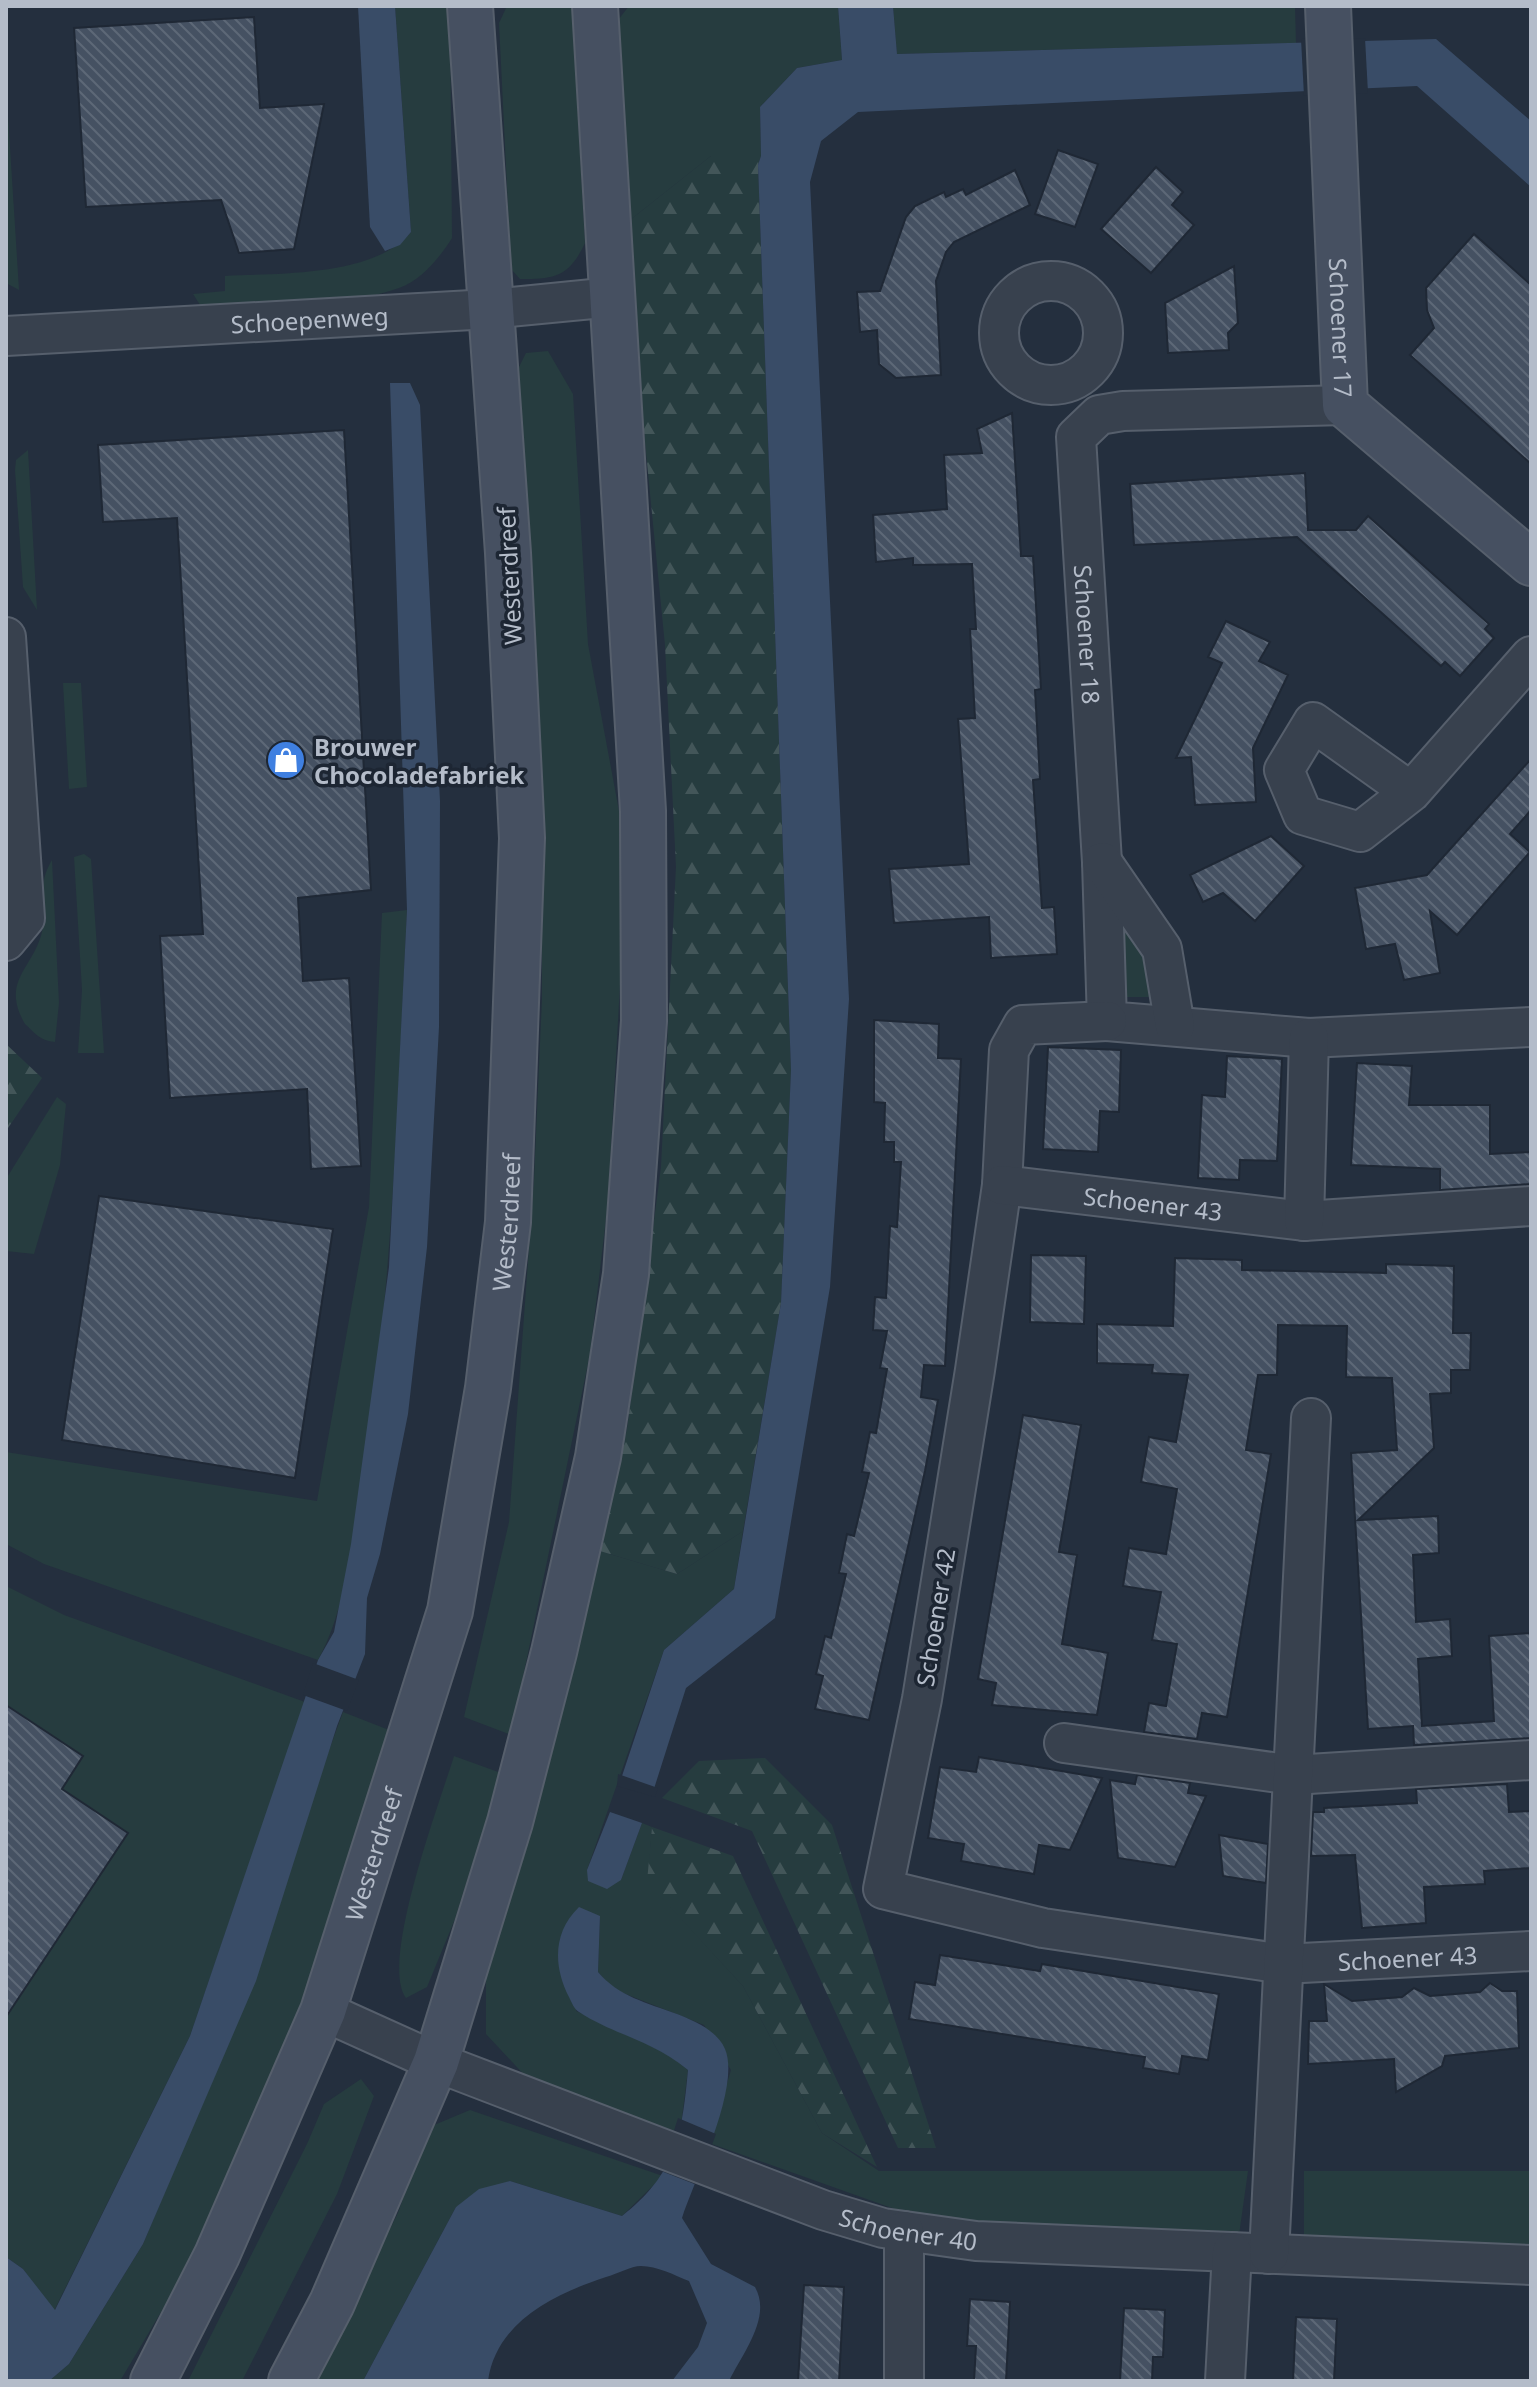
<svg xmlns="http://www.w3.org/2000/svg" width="1537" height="2387" font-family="'Noto Sans',sans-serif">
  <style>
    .green { fill: #263c3f }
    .forest { fill: url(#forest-firs) }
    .water { fill: #394c67 }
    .pier { fill: #242f3e }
    .building { fill: url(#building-back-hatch); stroke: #1f2835; stroke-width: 2 }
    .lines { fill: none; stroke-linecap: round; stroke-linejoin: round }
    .street-casing { stroke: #565f6c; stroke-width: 42 }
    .secondary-casing { stroke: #565f6c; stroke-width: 48 }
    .street { stroke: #38414e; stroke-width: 38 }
    .secondary { stroke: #465061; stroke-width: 44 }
    .labels { text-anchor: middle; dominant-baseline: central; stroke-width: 7; stroke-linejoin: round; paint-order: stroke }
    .street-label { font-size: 24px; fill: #b4bcc9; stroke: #1d2633 }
    .poi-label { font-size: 24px; font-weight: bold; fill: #b4bcc9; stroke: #1d2633; text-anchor: start }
  </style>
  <defs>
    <pattern id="forest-firs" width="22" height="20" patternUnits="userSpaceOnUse" patternTransform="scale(2)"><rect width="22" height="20" fill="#263c3f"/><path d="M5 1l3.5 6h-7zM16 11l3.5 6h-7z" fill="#435659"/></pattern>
    <pattern id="building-back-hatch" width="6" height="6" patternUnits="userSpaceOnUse" patternTransform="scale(2)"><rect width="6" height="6" fill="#455162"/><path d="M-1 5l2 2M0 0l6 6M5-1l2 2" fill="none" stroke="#5d6877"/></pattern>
  </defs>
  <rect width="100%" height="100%" fill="#242f3e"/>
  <!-- green -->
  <g class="green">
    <path d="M395,6H450L452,238C440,257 422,280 399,288C338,309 266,305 202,308L193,294L225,291V276C279,273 374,277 411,232Z"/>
    <path d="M507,6H572L585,243C569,277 555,279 520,279L511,269L499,23Z"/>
    <path d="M629,6H838L842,60L797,68L760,107L761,156H711L629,221L618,20Z"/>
    <path d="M893,6H1295L1296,43L897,54Z"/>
    <path d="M6,83L19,290L6,283Z"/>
    <path d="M548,351L573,394L588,644L619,811L622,949L608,1202L590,1354L511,1735L464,1717L509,1522L534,1179L542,998V811L516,373L526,353Z"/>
    <path d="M28,450L37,610L23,587L15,470L16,460Z"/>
    <path d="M63,683H81L87,787L69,789Z"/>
    <path d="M84,854L91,859L104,1053H78L82,990L74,857Z"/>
    <path d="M52,860L59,1003L55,1042C40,1041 35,1033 25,1024C0,981 33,969 42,932C48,904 35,888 52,860Z"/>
    <path d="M407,910C397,1106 393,1303 359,1497C350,1552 345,1611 318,1660L44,1564L6,1544V1452L317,1501L369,1207L382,913Z"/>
    <path d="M1115,925C1150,942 1149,963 1155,997H1120Z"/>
    <path d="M57,1097L66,1104L60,1165L34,1254L6,1251V1179Z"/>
    <path d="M743,1531L734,1589L664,1650L587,1870L621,1880L642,1823L652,1827L648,1882L743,1986L822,2133L879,2171H1248L1239,2235L920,2218L709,2143L731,2070L704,2025L613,1989L598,1972L600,1916L576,2011L663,2049L688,2070L680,2133L527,2078L486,2034V1962L593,1549L677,1574Z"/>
    <path d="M6,1586L64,1615L305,1702L190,2036L54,2311L23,2269L6,2257Z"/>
    <path d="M343,1712L389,1730L305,2002L189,2265L120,2381H49L69,2364L143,2244L185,2144Z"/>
    <path d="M454,1756L501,1773L455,1919L427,1987L406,1998C379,1963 440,1802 454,1756Z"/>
    <path d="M361,2079L374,2096L337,2194L242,2381H188L307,2144L324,2104Z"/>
    <path d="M470,2110L663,2176L622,2216L510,2181L456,2207L363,2381H312L398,2213L427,2128Z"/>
    <path d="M1304,2171H1531V2250L1304,2238Z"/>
  </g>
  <!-- forest -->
  <g class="forest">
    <path d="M711,156H761L758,165L791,1070L781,1303L743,1531L677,1574L593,1549L627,1429L661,1167L676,867L665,645L636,351L629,221Z"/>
    <path d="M6,1044L42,1078L6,1131Z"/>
    <path d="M765,1758L832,1825L936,2148H898L752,1831L662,1798L699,1761Z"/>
    <path d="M652,1827L733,1856L877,2167L822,2133L743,1986L647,1882Z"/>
  </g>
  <!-- water -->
  <g class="water">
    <path d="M358,6H395L411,232L400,245L385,251L370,227Z"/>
    <path d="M838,6H893L897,54L1436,39L1531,121V187L1417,86L858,112L821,141L810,182L849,999L830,1287L775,1618L686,1688L652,1795L620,1782L664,1650L734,1589L781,1303L791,1070L758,165L761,156L760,107L797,68L842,60Z"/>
    <path d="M390,383H410L420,405L440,801L439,1027L427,1247L408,1414L380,1554L367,1598L365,1654L337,1726L256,1981L143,2244L69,2364L49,2381H6V2257L23,2269L55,2310L190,2036L318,1660L334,1632L351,1544L389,1267L407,910Z"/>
    <path d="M610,1812L642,1823L621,1880L607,1889L588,1881L587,1870Z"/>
    <path d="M579,1907L600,1916L598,1972C618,1996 647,2003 677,2014C694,2021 717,2030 725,2049C741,2087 695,2178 682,2218L711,2264L755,2287C772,2317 743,2353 729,2381H672L698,2347L707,2323L689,2281C674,2275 657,2266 641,2266C631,2266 617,2274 606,2277C554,2294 496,2322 488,2381H363L456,2207L479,2189L510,2181L622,2216C676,2174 682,2135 688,2070C650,2039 616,2036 579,2012C574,2009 572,2003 569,1997C553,1966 553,1932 579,1907Z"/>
  </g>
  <!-- pier -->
  <g class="pier">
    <path d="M1365,38L1368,93L1304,96L1301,39Z"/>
    <path d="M313,1663L359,1680L347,1711L303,1695Z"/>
    <path d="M618,1774L658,1788L655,1797L617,1786Z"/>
    <path d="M678,2118L716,2134L697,2185L661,2171Z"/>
  </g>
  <!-- building -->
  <g class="building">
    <path d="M254,17L260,108L324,104L294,249L239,253L221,200L86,207L74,28Z"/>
    <path d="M1058,150L1098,164L1075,227L1035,214Z"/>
    <path d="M1156,167L1183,192L1172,205L1194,225L1151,273L1101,229Z"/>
    <path d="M1015,170L1030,205L954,242L946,252L936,281L941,375L896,378L879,364L877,330L860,332L857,292L880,291L906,217L915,206L944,192L946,197L963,189L966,195Z"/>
    <path d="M1474,234L1531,285V464L1410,355L1434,328L1427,310L1426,288Z"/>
    <path d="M1234,266L1238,323L1228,333L1229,350L1168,353L1165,303Z"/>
    <path d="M1012,413L1021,556H1033L1041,689L1035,690L1040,779L1033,780L1042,908L1054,907L1057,954L991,958L989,917L894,923L889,869L969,864L958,719L975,718L970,629H976L972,564L913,565V558L876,562L873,515L947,509L944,455L982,453L977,429Z"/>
    <path d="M344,430L371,890L298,898L303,981L349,978L361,1166L311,1169L307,1089L170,1098L160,936L203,934L177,518L103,522L98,445Z"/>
    <path d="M1305,473L1308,530H1356L1368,516L1489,624L1485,629L1494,638L1460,676L1445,662L1441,666L1297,537L1134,545L1130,484Z"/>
    <path d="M1226,621L1270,642L1259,661L1288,675L1253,748L1256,802L1195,805L1191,757L1176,758L1222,663L1208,657Z"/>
    <path d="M1531,759V810L1510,834L1530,852L1457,935L1430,911L1440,973L1404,980L1395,944L1366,949L1355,888L1427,875Z"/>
    <path d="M1271,836L1304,866L1255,921L1223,893L1203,902L1190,875Z"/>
    <path d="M874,1020L939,1024L938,1058L961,1059L945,1366L924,1365L921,1397L938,1400L925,1471L869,1720L815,1709L823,1676L816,1674L825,1636L831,1638L846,1574L839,1573L847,1534L854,1536L869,1473L862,1472L870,1432L876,1433L887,1369L880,1368L887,1331L873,1330L875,1297L886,1298L890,1226L897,1227L901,1162H894V1142H884L885,1103L874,1102Z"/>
    <path d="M1048,1047L1121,1050L1119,1112L1100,1111L1098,1152L1043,1149Z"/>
    <path d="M1227,1056L1282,1059L1277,1161L1240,1160L1239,1180L1198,1178L1202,1095L1225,1097Z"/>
    <path d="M1357,1063L1412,1066L1409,1105H1490V1154L1531,1152V1184L1440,1190V1169L1351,1165Z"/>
    <path d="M99,1196L333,1229L295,1478L62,1440Z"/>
    <path d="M1031,1255L1086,1256L1084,1324L1030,1322Z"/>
    <path d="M1175,1258L1242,1260V1270L1386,1273V1264L1454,1266L1453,1333H1471L1470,1370H1451V1393L1430,1394L1434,1448L1358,1520L1438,1516L1439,1553L1413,1555L1416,1622L1450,1619L1452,1656L1418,1659L1422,1726L1494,1721L1489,1636L1531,1633V1738L1414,1745L1413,1726L1368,1729L1351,1453L1397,1450L1392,1378L1346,1377L1347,1326L1278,1325L1277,1375H1258L1246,1450L1271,1454L1227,1717L1202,1713L1197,1739L1144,1732L1149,1703L1166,1706L1177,1644L1152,1640L1161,1592L1123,1586L1129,1548L1166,1554L1177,1489L1141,1482L1149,1437L1176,1442L1188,1375L1152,1373L1153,1365L1097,1363V1324L1173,1326Z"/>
    <path d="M1023,1415L1081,1425L1059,1552L1077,1555L1062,1644L1108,1653L1097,1715L992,1705L996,1683L978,1679Z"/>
    <path d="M6,1705L83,1756L62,1789L128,1833L6,2017Z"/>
    <path d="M979,1757L1102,1778L1070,1850L1039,1845L1034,1874L961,1861L964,1844L928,1838L940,1767L976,1772Z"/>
    <path d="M1137,1775L1190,1783L1188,1793L1206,1796L1175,1867L1118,1858L1110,1780L1135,1784Z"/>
    <path d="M1507,1784L1509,1812L1531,1811V1868L1484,1871L1485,1884L1424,1887L1426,1923L1362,1928L1355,1855L1311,1856L1313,1812H1324V1808L1417,1803L1416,1789Z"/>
    <path d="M1219,1835L1268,1844L1266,1883L1223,1876Z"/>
    <path d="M940,1955L1040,1971L1042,1964L1219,1994L1208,2060L1182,2056L1179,2074L1143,2068L1145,2057L909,2019L915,1982L935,1985Z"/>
    <path d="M1490,1983L1502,1991H1517L1519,2048L1445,2056L1442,2066L1396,2092L1394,2059L1308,2064L1309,2021H1327L1324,1984L1352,2001L1402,1997L1414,1988L1430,1996L1480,1992Z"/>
    <path d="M804,2285L844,2287L839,2381H798Z"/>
    <path d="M970,2299L1010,2302L1006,2381H974L976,2346H967Z"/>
    <path d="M1124,2308L1165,2310L1163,2357H1153L1152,2381H1120Z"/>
    <path d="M1296,2317L1337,2319L1334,2381H1293Z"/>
  </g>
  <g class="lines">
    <!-- street casing -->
    <g class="street-casing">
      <g id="street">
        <circle cx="1051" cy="333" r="52"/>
        <path id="s1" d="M6,336L490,309L613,297"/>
        <path id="s2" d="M1345,405L1123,411L1099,415L1076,437L1102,862L1107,1021L1309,1038L1531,1027"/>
        <path d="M6,637L25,918L6,941"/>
        <path d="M1411,792L1313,722L1284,770L1303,815L1360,832L1411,792L1531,656"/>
        <path d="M1102,862L1162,949L1175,1026"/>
        <path id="s3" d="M1107,1021L1023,1025L1009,1050L1002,1185L975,1370L922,1699L883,1889L1043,1928L1283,1964L1531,1951"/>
        <path id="s4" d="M1002,1185L1304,1221L1531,1206"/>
        <path d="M1304,1221L1309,1038"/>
        <path d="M1064,1743L1293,1775L1531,1760"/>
        <path id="s5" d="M323,2011L436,2062L823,2210L883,2228L976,2241L1531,2265"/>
        <path d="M904,2231V2381"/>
        <path d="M1269,2254L1311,1418"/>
        <path d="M1225,2381L1232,2252"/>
      </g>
    </g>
    <!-- secondary casing -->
    <g class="secondary-casing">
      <g id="secondary">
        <path id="s6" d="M1328,6L1345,405L1531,563"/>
        <path id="s7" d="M153,2381L217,2255L323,2011L450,1611L488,1388L508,1222L522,838L508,553L470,6"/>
        <path d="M291,2381L332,2303L436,2062L510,1822L554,1652L598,1457L626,1274L644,1021L643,811L595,6"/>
      </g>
    </g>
    <!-- street -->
    <use href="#street" class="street"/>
    <!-- secondary -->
    <use href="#secondary" class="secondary"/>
  </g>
  <!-- icons -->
  <defs>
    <g id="shop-disc" transform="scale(2)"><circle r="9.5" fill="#3f7fe0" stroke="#1d2633"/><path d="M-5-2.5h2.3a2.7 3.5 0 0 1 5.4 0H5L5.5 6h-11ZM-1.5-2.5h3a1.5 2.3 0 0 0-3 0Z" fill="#fff"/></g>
  </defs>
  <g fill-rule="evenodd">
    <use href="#shop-disc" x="286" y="760"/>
  </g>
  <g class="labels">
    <!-- street labels -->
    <g class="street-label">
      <text stroke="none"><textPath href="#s1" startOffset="304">Schoepenweg</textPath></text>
      <text stroke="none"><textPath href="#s6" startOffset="322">Schoener 17</textPath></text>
      <text transform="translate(509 576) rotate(-93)">Westerdreef</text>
      <text stroke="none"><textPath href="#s2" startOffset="476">Schoener 18</textPath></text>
      <text stroke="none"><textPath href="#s4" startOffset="152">Schoener 43</textPath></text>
      <text stroke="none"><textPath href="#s7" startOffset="1220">Westerdreef</textPath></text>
      <text transform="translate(935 1617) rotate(-81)">Schoener 42</text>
      <text stroke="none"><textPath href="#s7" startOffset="572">Westerdreef</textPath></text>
      <text stroke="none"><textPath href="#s3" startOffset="1494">Schoener 43</textPath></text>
      <text stroke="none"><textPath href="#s5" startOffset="626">Schoener 40</textPath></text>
    </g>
    <!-- poi labels -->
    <g class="poi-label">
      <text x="314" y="746">Brouwer<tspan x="314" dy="28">Chocoladefabriek</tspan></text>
    </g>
  </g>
  <!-- border -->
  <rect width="1537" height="2387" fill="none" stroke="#b4bcc9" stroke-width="16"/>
</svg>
